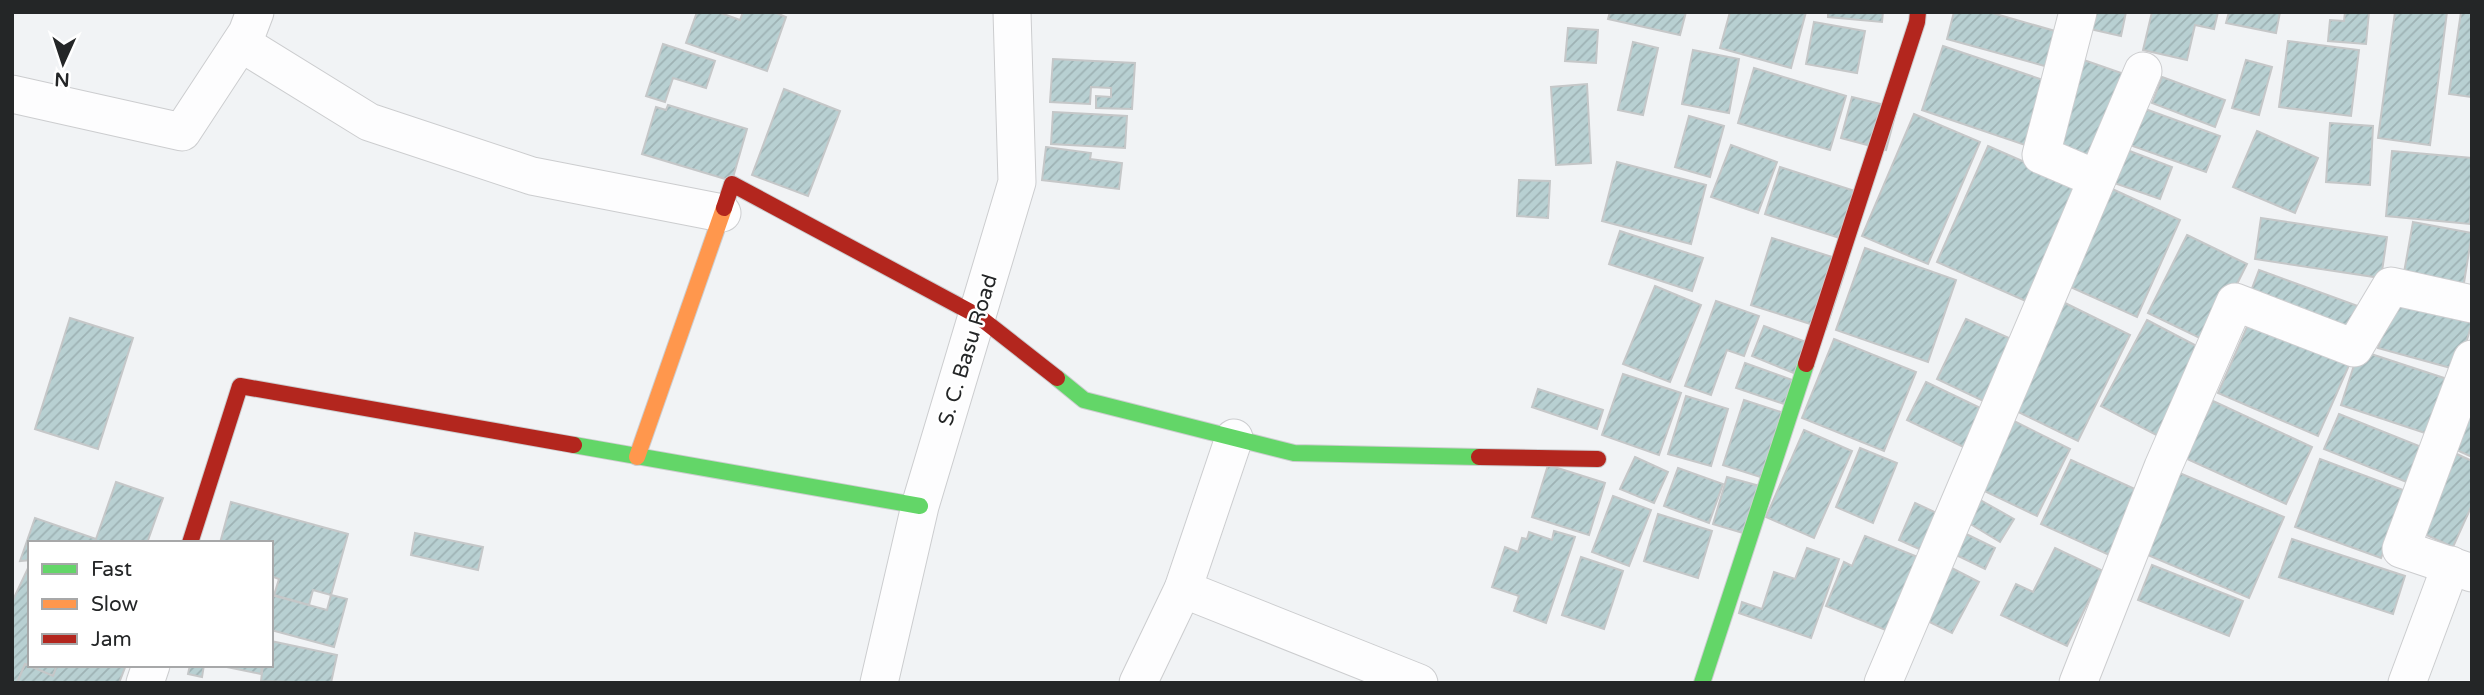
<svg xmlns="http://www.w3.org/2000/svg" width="2484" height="695" font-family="'Varela Round',sans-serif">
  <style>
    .building { fill: url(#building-hatch); stroke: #c5c7c8; stroke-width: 2 }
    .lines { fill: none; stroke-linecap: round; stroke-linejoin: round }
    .street-casing { stroke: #cccdcf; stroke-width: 39 }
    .fast-casing { stroke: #cccdcf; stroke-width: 18 }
    .slow-casing { stroke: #cccdcf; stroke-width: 18 }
    .jam-casing { stroke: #cccdcf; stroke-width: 18 }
    .street { stroke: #fdfdfe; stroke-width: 37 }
    .fast { stroke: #63d668; stroke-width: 16 }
    .slow { stroke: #ff974d; stroke-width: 16 }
    .jam { stroke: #b3261e; stroke-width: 16 }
    .labels { text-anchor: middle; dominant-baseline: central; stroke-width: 5; stroke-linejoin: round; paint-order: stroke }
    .street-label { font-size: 21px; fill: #242627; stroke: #fff }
  </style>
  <defs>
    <pattern id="building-hatch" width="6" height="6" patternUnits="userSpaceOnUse" patternTransform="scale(1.75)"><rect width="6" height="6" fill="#b8d0d2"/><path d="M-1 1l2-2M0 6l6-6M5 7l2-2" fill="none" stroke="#9eb2b4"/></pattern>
  </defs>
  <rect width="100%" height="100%" fill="#f1f3f5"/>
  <!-- building -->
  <g class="building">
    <path d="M697,12H718L740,20L743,12H774L786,17L767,71L686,43Z"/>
    <path d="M1610,12H1686L1680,35L1608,19Z"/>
    <path d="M1730,12H1806L1791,68L1720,48Z"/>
    <path d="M1828,12H1883L1882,22L1828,17Z"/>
    <path d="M1954,12H1989L2069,35L2059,70L1947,39Z"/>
    <path d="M2094,12H2126L2121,36L2090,29Z"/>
    <path d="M2152,12H2218L2214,29L2195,25L2187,60L2143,50Z"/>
    <path d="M2229,12H2280L2276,33L2226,23Z"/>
    <path d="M2345,12H2369L2366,44L2328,41L2330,20L2344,21Z"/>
    <path d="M2395,12H2447L2430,145L2378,138Z"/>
    <path d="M2461,12H2472V97L2449,94Z"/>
    <path d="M1814,22L1865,31L1857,73L1806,64Z"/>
    <path d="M1568,28L1598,30L1596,63L1565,61Z"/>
    <path d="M2288,41L2359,50L2351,116L2279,107Z"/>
    <path d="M1633,42L1658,48L1643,115L1618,110Z"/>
    <path d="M663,44L715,61L706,88L673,78L665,102L646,96Z"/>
    <path d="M1943,46L2058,85L2037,149L1922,110Z"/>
    <path d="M1693,50L1739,59L1729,113L1682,104Z"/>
    <path d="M2078,58L2133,77L2098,178L2043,159Z"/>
    <path d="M1053,59L1135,63L1132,109L1096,108V96L1111,97V88L1091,87L1090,104L1050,102Z"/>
    <path d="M2246,60L2272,67L2259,115L2232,108Z"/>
    <path d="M1754,68L1846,96L1830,150L1738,123Z"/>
    <path d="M2162,77L2225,100L2215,127L2152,103Z"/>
    <path d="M1587,84L1591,163L1556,165L1551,87Z"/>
    <path d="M784,89L840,111L808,196L752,175Z"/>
    <path d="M1852,97L1897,108L1886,150L1841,138Z"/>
    <path d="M668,105L747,129L732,181L642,154L656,107L666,110Z"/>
    <path d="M2137,106L2220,136L2206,172L2124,143Z"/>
    <path d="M1053,112L1127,116L1125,148L1051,144Z"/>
    <path d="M1914,114L1980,142L1928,264L1862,236Z"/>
    <path d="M1689,116L1724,126L1710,177L1675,167Z"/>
    <path d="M2330,123L2373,126L2370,185L2326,182Z"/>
    <path d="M2257,131L2318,158L2295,213L2233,187Z"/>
    <path d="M1731,145L1777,162L1758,213L1711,197Z"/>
    <path d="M1988,146L2098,194L2046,310L1937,262Z"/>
    <path d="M1046,147L1091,153L1090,159L1122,163L1119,189L1042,180Z"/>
    <path d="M2127,150L2172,167L2160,199L2114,183Z"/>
    <path d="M2392,151L2472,158L2470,224L2386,216Z"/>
    <path d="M1617,162L1706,185L1691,244L1602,221Z"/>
    <path d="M1780,167L1867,195L1852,242L1765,214Z"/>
    <path d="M1519,180L1550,181L1548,218L1517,216Z"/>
    <path d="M2110,188L2180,220L2137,317L2066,285Z"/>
    <path d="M2261,218L2387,237L2381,278L2255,259Z"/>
    <path d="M2413,222L2472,233L2463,289L2403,278Z"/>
    <path d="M1620,231L1703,258L1692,291L1609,264Z"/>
    <path d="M2187,235L2247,264L2208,342L2148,313Z"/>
    <path d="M1772,238L1848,262L1826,329L1751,305Z"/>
    <path d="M1865,248L1956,280L1928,362L1836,330Z"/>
    <path d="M2259,270L2358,306L2347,336L2248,299Z"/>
    <path d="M1655,286L1701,305L1670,382L1623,364Z"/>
    <path d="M1716,301L1759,316L1744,356L1727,350L1711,395L1685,386Z"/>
    <path d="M2061,301L2130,335L2078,441L2008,407Z"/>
    <path d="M2391,301L2472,323L2458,370L2378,348Z"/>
    <path d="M70,318L133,338L98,449L35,429Z"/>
    <path d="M1966,319L2027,346L1998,408L1937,379Z"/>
    <path d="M2147,320L2208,352L2162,438L2101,406Z"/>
    <path d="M2250,320L2350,363L2318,436L2218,393Z"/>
    <path d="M1764,326L1814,345L1801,376L1752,356Z"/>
    <path d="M1834,339L1916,372L1884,451L1802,418Z"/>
    <path d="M2359,350L2447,379L2428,434L2341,405Z"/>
    <path d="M1745,363L1798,382L1790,406L1736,388Z"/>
    <path d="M1623,374L1681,393L1659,455L1602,435Z"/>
    <path d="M1926,382L1997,416L1978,454L1907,420Z"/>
    <path d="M1538,389L1603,410L1597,429L1532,407Z"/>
    <path d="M1686,396L1728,409L1711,466L1668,454Z"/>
    <path d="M2472,396V457L2439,442Z"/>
    <path d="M1744,400L1790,415L1770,480L1723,465Z"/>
    <path d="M2213,401L2312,447L2286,504L2185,458Z"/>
    <path d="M2339,414L2429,450L2414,485L2324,449Z"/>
    <path d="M2008,418L2070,449L2037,516L1974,486Z"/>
    <path d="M1804,430L1852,451L1814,538L1766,517Z"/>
    <path d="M1860,448L1897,463L1873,523L1836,507Z"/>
    <path d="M2448,450L2472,461V505L2453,547L2413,529Z"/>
    <path d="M1635,457L1668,472L1654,503L1620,489Z"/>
    <path d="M2320,459L2406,491L2381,558L2295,527Z"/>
    <path d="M2071,460L2148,495L2118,559L2041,524Z"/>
    <path d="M1548,465L1605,483L1589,535L1532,517Z"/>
    <path d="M1678,468L1723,484L1709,523L1664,506Z"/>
    <path d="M2177,472L2284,517L2249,598L2143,553Z"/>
    <path d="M1727,477L1767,488L1753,536L1713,524Z"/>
    <path d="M116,482L163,498L147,543H30V560L20,561L35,518L96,539Z"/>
    <path d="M1613,496L1651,510L1629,566L1592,552Z"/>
    <path d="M1975,497L2014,519L2000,542L1962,519Z"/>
    <path d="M231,502L348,534L331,595L313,590L309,605L274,595L279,579L271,576V543H220Z"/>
    <path d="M1915,503L1954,521L1937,557L1899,540Z"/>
    <path d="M1658,514L1712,531L1698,578L1644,561Z"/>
    <path d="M1554,531L1575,537L1546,623L1514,611L1519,596L1492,587L1505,547L1518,552L1522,538L1527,539L1529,532L1552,540Z"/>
    <path d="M1962,532L1995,548L1985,569L1952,553Z"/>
    <path d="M415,533L483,547L478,570L411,555Z"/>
    <path d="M1865,536L1923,559L1893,633L1826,606L1844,562L1852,566Z"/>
    <path d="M2292,539L2405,576L2393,614L2279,577Z"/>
    <path d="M1807,548L1839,559L1811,638L1739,613L1742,602L1762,609L1774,572L1795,579Z"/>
    <path d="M2055,548L2103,571L2067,646L2001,615L2016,584L2033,592Z"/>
    <path d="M1581,557L1623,571L1604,629L1562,615Z"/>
    <path d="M1936,560L1979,582L1952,633L1909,612Z"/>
    <path d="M30,564V665H57L53,676L25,664L17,683H12V602Z"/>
    <path d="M2152,565L2243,601L2229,636L2138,600Z"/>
    <path d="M271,595L327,610L331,595L347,599L334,647L271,630Z"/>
    <path d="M271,641L337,655L331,683L261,681L263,665H271Z"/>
    <path d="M25,664L53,676L57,665H126L119,683H17Z"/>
    <path d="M190,665H204L202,677L188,674Z"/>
    <path d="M217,665H262L261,674Z"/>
  </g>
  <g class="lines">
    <!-- street casing -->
    <g class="street-casing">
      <g id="street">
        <path d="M2078,12L2041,155L2097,179"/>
        <path d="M241,43L369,122L532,176L722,213"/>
        <path d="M12,94L182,132L247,33L255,12"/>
        <path d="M2472,359L2401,549L2472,573"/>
        <path d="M1183,589L1419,683"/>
        <path d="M145,683L151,665"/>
        <path d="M879,683L920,506L1017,182L1012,12"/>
        <path d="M1138,683L1183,589L1234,438"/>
        <path d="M1883,683L2143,71"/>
        <path d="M2078,683L2163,467L2235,302L2354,348L2391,286L2472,304"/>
        <path d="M2407,683L2451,565"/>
      </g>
    </g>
    <!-- fast casing -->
    <g class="fast-casing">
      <g id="fast">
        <path d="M1057,378L1084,400L1294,453L1479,457"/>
        <path d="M574,445L920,506"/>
        <path d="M1702,683L1806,364"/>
      </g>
    </g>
    <!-- slow casing -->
    <g class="slow-casing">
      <path id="slow" d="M637,457L724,208"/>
    </g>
    <!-- jam casing -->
    <g class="jam-casing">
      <g id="jam">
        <path d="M724,208L732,184L978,316L1057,378"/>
        <path d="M1806,364L1917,22L1918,12"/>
        <path d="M1479,457L1598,459"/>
        <path d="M190,543L240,386L574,445"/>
      </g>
    </g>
    <!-- street -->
    <use href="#street" class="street"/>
    <!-- fast -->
    <use href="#fast" class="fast"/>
    <!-- slow -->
    <use href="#slow" class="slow"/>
    <!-- jam -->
    <use href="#jam" class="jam"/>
  </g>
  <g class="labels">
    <!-- street labels -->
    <g class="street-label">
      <text transform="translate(968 350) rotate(-73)">S. C. Basu Road</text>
    </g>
  </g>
  <!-- border -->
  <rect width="2484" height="695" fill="none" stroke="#242627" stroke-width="28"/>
  <!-- legend -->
  <rect x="28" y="541" width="245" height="126" fill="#ffffff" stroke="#a7a8a9" stroke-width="2"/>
  <rect x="42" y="564" width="35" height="10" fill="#63d668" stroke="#a7a8a9" stroke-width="2"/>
  <text x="91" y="576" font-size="21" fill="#242627">Fast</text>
  <rect x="42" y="599" width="35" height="10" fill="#ff974d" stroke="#a7a8a9" stroke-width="2"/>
  <text x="91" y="611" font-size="21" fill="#242627">Slow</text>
  <rect x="42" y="634" width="35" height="10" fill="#b3261e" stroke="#a7a8a9" stroke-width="2"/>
  <text x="91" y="646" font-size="21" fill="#242627">Jam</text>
  <!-- north arrow -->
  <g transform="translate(63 63) rotate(183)" stroke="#ffffff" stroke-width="5" paint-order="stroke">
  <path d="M0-5L12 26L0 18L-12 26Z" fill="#242627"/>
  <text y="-10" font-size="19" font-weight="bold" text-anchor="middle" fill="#242627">N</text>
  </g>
</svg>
